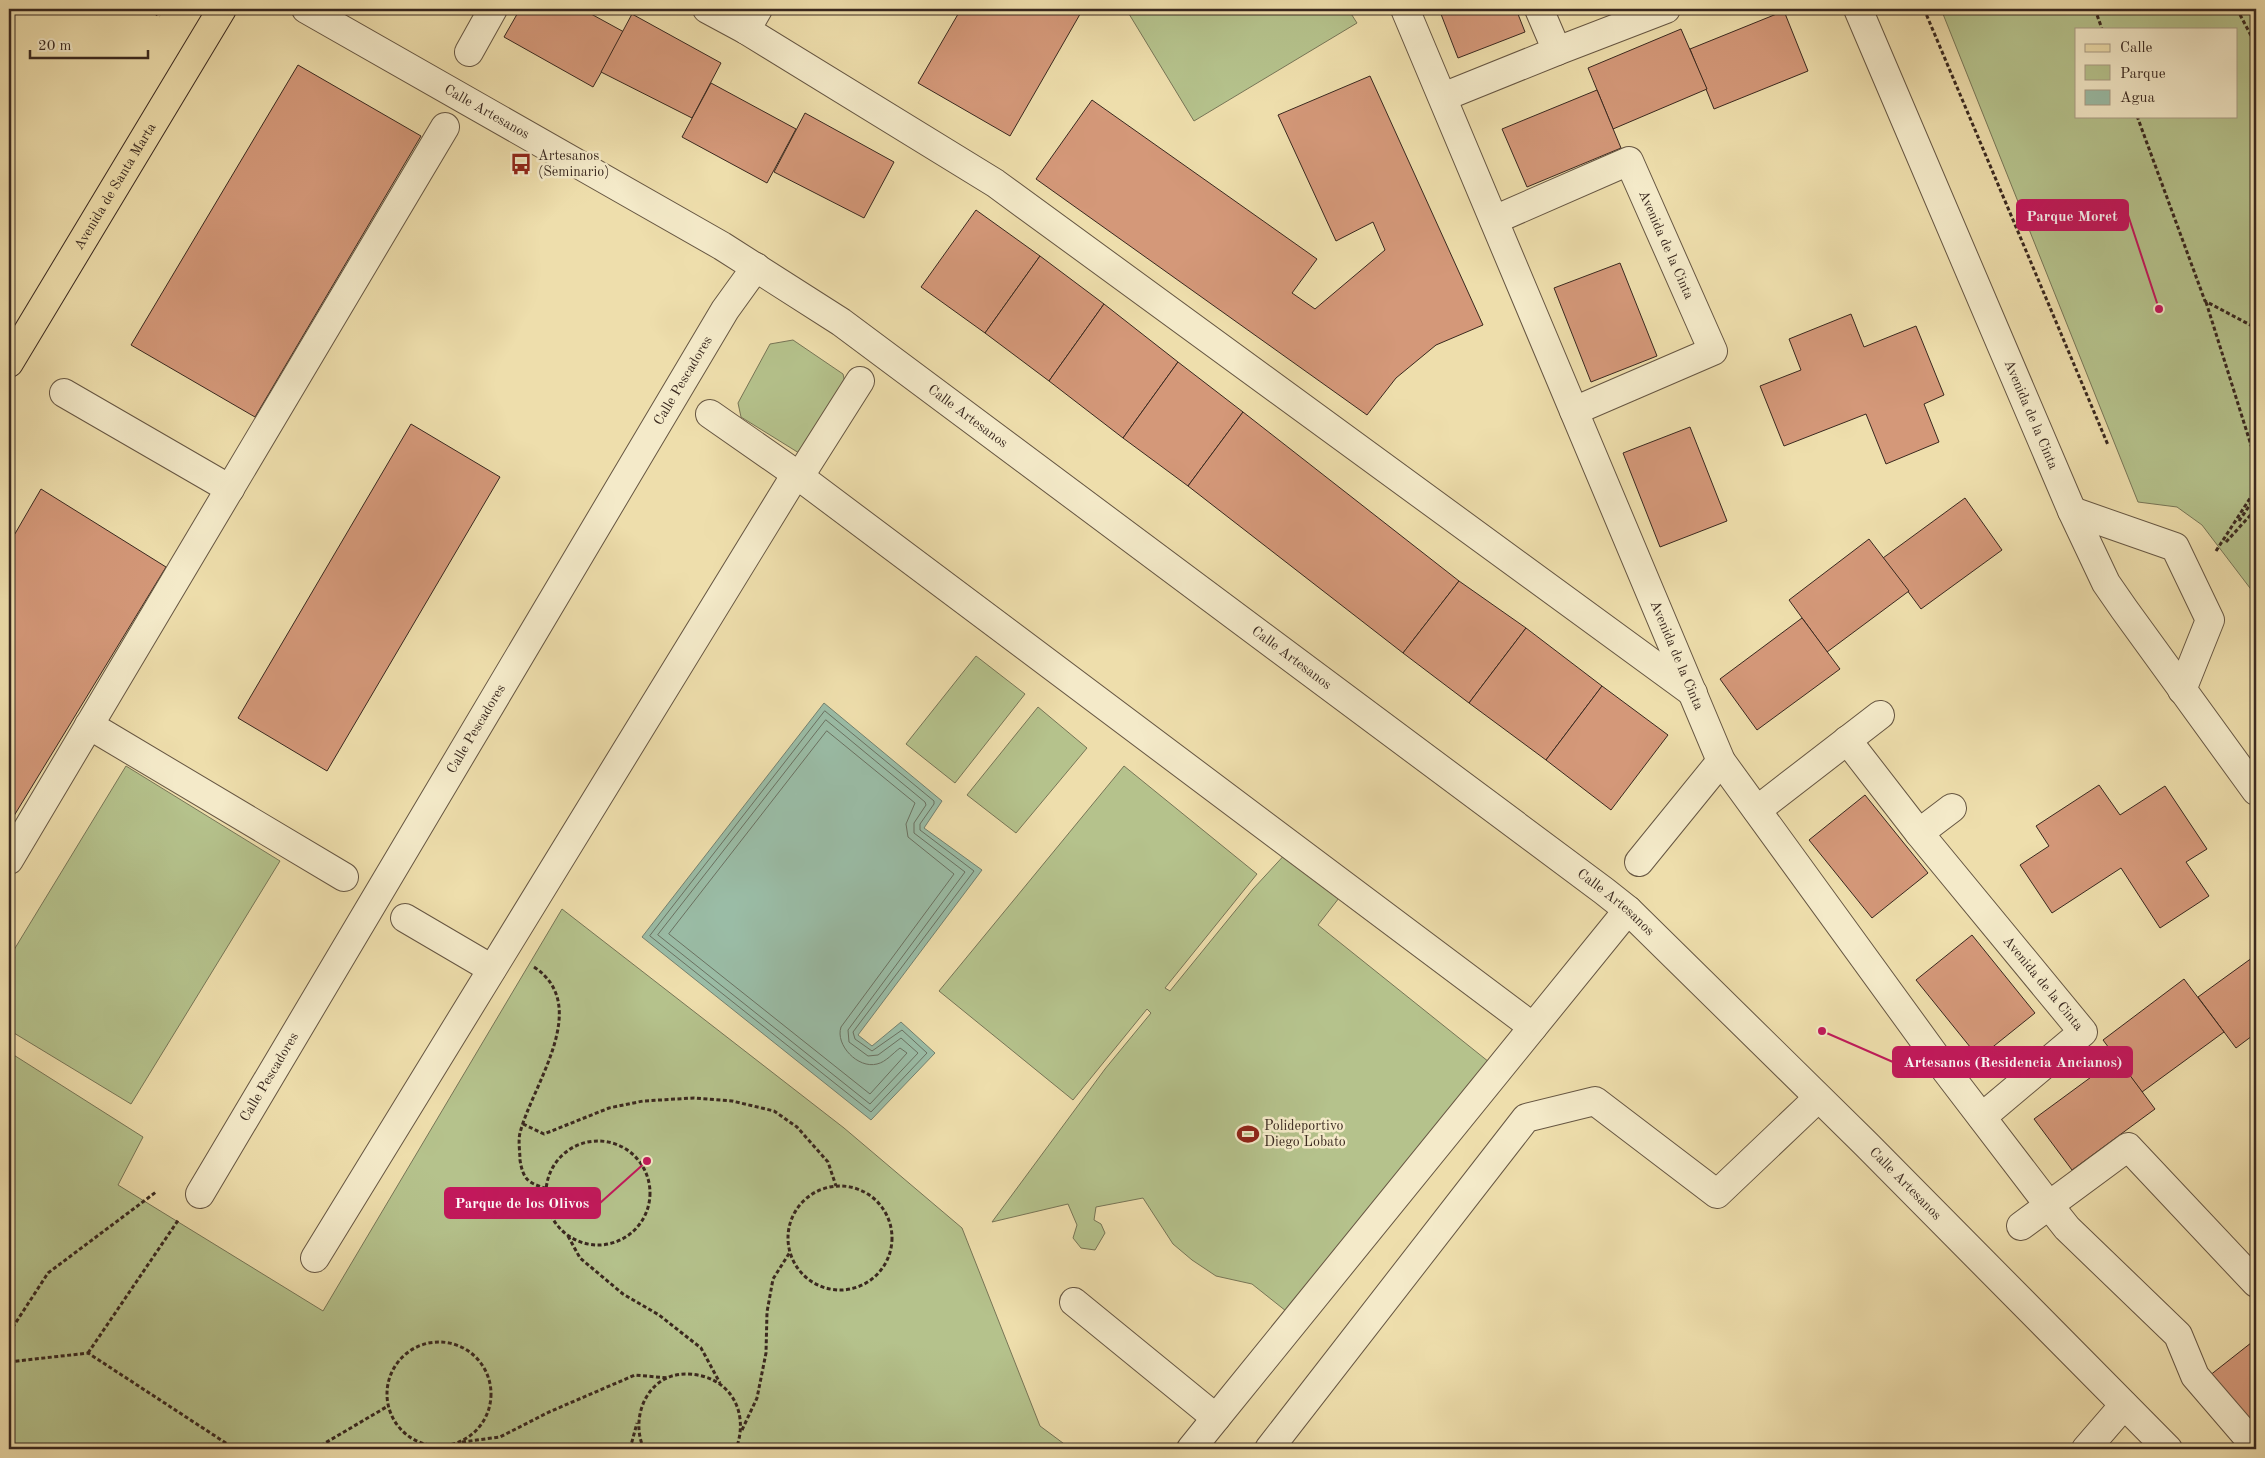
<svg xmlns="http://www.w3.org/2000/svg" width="2265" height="1458" font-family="'Old Standard TT',serif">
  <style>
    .green { fill: #b5c28c; stroke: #777556; fill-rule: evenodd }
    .water { fill: #9abca6; stroke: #738170 }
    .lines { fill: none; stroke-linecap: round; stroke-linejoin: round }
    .shore { stroke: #6a7262; stroke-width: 1 }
    .building { fill: #d49879; stroke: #39281f }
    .minor-casing { stroke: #665642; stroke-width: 30 }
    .major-casing { stroke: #39281f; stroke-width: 30 }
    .path { stroke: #39281f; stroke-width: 3; stroke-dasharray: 4 2.5; stroke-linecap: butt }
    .minor { stroke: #f4eac9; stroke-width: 28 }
    .major { stroke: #eedeac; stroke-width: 28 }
    .labels { text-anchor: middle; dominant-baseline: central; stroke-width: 5; stroke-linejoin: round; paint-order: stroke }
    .street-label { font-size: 14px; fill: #39281f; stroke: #f4eac9 }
    .poi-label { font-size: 14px; fill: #39281f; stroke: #f4eac9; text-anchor: start }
    .leader { fill: none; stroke: #c2185b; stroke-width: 2 }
    .callout-dot { fill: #c2185b; stroke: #f4eac9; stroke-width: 2 }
    .callout { fill: #c2185b; stroke: #c2185b; stroke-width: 2 }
    .callout-label { font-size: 15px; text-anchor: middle; font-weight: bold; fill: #fff }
  </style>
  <rect width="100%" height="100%" fill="#eedeac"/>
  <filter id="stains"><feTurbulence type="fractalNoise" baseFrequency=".004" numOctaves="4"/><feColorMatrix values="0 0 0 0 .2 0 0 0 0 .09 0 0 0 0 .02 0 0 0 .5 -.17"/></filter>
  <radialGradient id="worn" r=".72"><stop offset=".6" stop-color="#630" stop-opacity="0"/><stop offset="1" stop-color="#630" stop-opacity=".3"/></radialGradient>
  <!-- green -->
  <g class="green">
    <path d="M1126,9H1348L1357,23L1194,121Z"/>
    <path d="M1941,9H2256V615L2253,592L2202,525L2177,507L2138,502ZM2076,29H2236V116H2076Z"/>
    <path d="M793,340L843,374L848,396L799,453L741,417L738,403L770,344Z"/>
    <path d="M976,656L1025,694L955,783L906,744Z"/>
    <path d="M1038,707L1087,748L1016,833L967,795Z"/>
    <path d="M126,766L280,861L131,1104L9,1030V958Z"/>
    <path d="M1124,766L1257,874L1165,988L1170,991L1253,889L1289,850L1346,889L1318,925L1494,1066L1291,1315L1252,1284L1216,1276L1192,1260L1173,1244L1143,1198L1096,1207L1094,1220L1101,1224L1105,1233L1095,1250L1081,1248L1073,1238L1077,1225L1068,1204L992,1222L1105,1069L1151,1013L1147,1009L1073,1100L939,991Z"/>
    <path d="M562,909L844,1128L962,1228L1040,1426L1071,1449H9V1052L143,1137L118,1185L323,1311Z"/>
  </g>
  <!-- water -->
  <path class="water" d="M824,703L942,801L924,828L982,870L858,1035L872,1046L901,1022L935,1053L871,1120L642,937Z"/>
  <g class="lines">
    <!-- shore -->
    <g class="shore">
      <path d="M825,711L934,801V804L920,824V830L974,871L853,1032L855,1039L872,1051L902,1030L927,1053L871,1112L650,936Z"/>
      <path d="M826,720L925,802L926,805L914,823V833L965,872L848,1030L849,1042L868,1056L878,1055L901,1038L918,1053L870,1104L658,935Z"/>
      <path d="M827,731L915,803L906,824L908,837L954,874L841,1027C835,1045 858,1069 877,1064C886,1062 893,1053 900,1048L907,1053L870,1094L669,934Z"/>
    </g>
  </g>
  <!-- building -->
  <g class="building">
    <path d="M520,9H582L624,32L593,87L504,37Z"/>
    <path d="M961,9H1083L1010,136L918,83Z"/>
    <path d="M1439,9H1516L1525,32L1458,58Z"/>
    <path d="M1784,11L1808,71L1714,109L1690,49Z"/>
    <path d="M632,14L721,63L692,118L601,72Z"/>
    <path d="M1681,29L1707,89L1613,129L1588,68Z"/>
    <path d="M298,65L421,136L255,417L131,345Z"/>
    <path d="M1370,76L1483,325L1436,345L1396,378L1367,415L1036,179L1092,100L1317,259L1292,293L1315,309L1385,250L1373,222L1336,241L1278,115Z"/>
    <path d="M711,83L796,129L767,183L682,137Z"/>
    <path d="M1597,90L1621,148L1527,187L1502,129Z"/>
    <path d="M805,113L894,162L864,218L774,172Z"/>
    <path d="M976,210L1040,256L985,333L921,287Z"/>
    <path d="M1040,256L1104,304L1049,381L985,333Z"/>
    <path d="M1620,263L1657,356L1591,382L1554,288Z"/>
    <path d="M1104,304L1178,362L1123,438L1049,381Z"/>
    <path d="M1851,314L1864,347L1916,326L1944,395L1924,404L1939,442L1886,464L1866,414L1784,446L1760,386L1801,370L1789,339Z"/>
    <path d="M1178,362L1243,412L1188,486L1123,438Z"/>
    <path d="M1243,412L1459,581L1403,653L1188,486Z"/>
    <path d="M411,424L500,477L327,771L238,718Z"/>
    <path d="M1690,427L1727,521L1660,547L1623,453Z"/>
    <path d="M41,489L166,567L9,824V544Z"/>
    <path d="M1965,498L2002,550L1921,609L1883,558Z"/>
    <path d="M1869,539L1909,591L1827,652L1789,600Z"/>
    <path d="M1459,581L1526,628L1469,703L1403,653Z"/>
    <path d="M1802,618L1840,669L1757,730L1720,679Z"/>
    <path d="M1526,628L1602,686L1546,760L1469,703Z"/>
    <path d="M1602,686L1668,735L1611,810L1546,760Z"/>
    <path d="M2099,785L2120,815L2165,786L2207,849L2186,862L2209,896L2160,928L2121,868L2052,913L2020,865L2049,846L2036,826Z"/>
    <path d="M1865,795L1928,873L1872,918L1809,840Z"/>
    <path d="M1972,935L2035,1013L1979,1058L1916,980Z"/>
    <path d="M2256,955V1033L2236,1048L2198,997Z"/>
    <path d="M2184,979L2224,1032L2142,1092L2103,1040Z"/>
    <path d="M2117,1058L2155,1109L2072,1170L2034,1119Z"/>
    <path d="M2256,1339V1434L2209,1376Z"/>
  </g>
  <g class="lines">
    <!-- minor casing -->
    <g class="minor-casing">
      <g id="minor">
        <path id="s1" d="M306,9L722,246L841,322L1604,891L1628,910L1866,1144L2168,1449"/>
        <path d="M707,9L746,30L995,183L1693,693"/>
        <path id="s2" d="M1405,9L1721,761L1947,1072L2048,1204L2067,1228L2178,1335L2195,1376L2256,1447"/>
        <path id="s3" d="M1858,9L2072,511L2106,583L2124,609L2256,791"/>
        <path d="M746,30L758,9"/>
        <path d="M1557,51L1666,9"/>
        <path d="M469,52L493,9"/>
        <path d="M1443,97L1557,51L1539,9"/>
        <path id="s4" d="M1494,220L1629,161L1713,351L1574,411"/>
        <path d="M64,393L230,489"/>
        <path d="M710,414L796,474L1533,1027"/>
        <path d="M2072,511L2175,547L2210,620L2182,690"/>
        <path d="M89,725L344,877"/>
        <path d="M1847,740L1919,833L1952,808"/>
        <path d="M1757,810L1880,715"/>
        <path id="s5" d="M1919,833L2083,1032L1982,1117"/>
        <path d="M9,860L445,127"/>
        <path d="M1639,862L1721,761"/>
        <path d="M405,918L492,969"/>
        <path id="s6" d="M200,1194L725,310L756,267"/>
        <path d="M2021,1226L2128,1147L2256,1283"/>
        <path d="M315,1258L796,474L803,471L860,381"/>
        <path d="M1074,1302L1216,1418L1628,910"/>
        <path d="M1191,1449L1216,1418"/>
        <path d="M1269,1449L1526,1118L1595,1101L1717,1194L1818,1098"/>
        <path d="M2086,1449L2124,1405"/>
      </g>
    </g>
    <!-- major casing -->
    <g class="major-casing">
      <g id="major">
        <path id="s7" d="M9,363L222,9"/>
      </g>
    </g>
    <!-- path -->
    <g class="path">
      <path d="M153,9L151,11L160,16"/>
      <path d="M1924,9L2108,445"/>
      <path d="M2095,9L2102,29"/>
      <path d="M2237,9L2256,45"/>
      <path d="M2137,116L2205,301L2256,328"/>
      <path d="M2206,302L2256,461"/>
      <path d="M2239,521L2256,496"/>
      <path d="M2226,542L2256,509"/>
      <path d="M2216,551L2256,489"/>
      <path d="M534,967C593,1006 532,1085 520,1133C518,1141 520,1152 520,1160C523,1179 528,1183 545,1188"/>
      <path d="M523,1124L544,1134L609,1108L643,1101L694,1098L732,1101L774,1111L797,1127L828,1162L836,1186"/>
      <circle cx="598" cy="1193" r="52"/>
      <circle cx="840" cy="1238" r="52"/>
      <path d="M568,1236L580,1258L623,1294L659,1315L701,1348L720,1383"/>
      <path d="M9,1333L48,1273L156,1192"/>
      <circle cx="439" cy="1394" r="52"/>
      <path d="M88,1353L179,1219"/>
      <path d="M9,1362L88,1353L235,1449"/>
      <path d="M742,1430L757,1398L766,1353L767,1312L773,1279L790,1252"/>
      <path d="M462,1442L500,1437L549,1412L635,1375L668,1378"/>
      <path d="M315,1449L388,1406"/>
      <path d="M630,1449L637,1423"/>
      <path d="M644,1449C629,1417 648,1373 687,1374C730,1375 750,1412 736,1449"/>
    </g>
    <!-- minor -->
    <use href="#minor" class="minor"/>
    <!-- major -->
    <use href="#major" class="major"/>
  </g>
  <!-- icons -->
  <defs>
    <g id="bus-bare" transform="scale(1.725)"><path d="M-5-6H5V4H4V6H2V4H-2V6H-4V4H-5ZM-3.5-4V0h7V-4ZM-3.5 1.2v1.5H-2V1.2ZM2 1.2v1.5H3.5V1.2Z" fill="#8f2418" stroke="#f4eac9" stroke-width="2.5" paint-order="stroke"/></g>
    <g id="stadium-bare" transform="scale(1.725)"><path d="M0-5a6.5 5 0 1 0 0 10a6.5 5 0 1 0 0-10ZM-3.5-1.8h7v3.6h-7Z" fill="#8f2418" stroke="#f4eac9" stroke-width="2.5" paint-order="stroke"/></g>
  </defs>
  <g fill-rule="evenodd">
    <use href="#bus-bare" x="521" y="164"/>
    <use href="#stadium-bare" x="1248" y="1134"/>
  </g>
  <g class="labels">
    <!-- street labels -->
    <g class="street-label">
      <text stroke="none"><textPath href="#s1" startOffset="208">Calle Artesanos</textPath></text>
      <text stroke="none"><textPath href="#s7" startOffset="206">Avenida de Santa Marta</textPath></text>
      <text stroke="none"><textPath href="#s4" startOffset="239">Avenida de la Cinta</textPath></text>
      <text stroke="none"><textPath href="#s6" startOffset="946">Calle Pescadores</textPath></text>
      <text stroke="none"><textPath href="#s3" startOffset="441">Avenida de la Cinta</textPath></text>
      <text stroke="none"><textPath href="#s1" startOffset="778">Calle Artesanos</textPath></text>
      <text stroke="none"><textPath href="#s2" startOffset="701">Avenida de la Cinta</textPath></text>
      <text stroke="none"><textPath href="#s1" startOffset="1182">Calle Artesanos</textPath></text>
      <text stroke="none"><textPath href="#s6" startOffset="541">Calle Pescadores</textPath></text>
      <text stroke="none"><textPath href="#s1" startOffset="1588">Calle Artesanos</textPath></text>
      <text stroke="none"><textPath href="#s5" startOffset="195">Avenida de la Cinta</textPath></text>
      <text stroke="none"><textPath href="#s6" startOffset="136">Calle Pescadores</textPath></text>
      <text stroke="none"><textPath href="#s1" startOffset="1992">Calle Artesanos</textPath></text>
    </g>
    <!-- poi labels -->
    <g class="poi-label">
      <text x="538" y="156">Artesanos<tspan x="538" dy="16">(Seminario)</tspan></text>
      <text x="1264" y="1126">Polideportivo<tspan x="1264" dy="16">Diego Lobato</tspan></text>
    </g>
  </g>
  <!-- callouts -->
  <path class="leader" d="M2159 309L2128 215M1822 1031L1893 1062M647 1161L600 1203"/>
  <g class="callout-dot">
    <circle cx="2159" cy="309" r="5"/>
    <circle cx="1822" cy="1031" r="5"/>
    <circle cx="647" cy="1161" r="5"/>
  </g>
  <g class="callout">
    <rect x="2017" y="200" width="111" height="30" rx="5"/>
    <rect x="1893" y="1047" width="239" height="30" rx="5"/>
    <rect x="445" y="1188" width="155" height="30" rx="5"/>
  </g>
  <g class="callout-label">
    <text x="2072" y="221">Parque Moret</text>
    <text x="2013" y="1067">Artesanos (Residencia Ancianos)</text>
    <text x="522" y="1208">Parque de los Olivos</text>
  </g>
  <!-- margin -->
  <rect width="2265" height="1458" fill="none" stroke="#eedeac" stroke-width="30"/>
  <rect x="10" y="10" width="2245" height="1438" fill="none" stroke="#39281f" stroke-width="2.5"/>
  <rect x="15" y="15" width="2235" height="1428" fill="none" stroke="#39281f"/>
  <!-- legend -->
  <rect x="2075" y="28" width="162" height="90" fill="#f4eac9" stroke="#a99c85"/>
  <rect x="2085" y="44" width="25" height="8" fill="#eedeac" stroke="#a99c85"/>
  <text x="2120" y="52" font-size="15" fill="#39281f">Calle</text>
  <rect x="2085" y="65" width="25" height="15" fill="#b5c28c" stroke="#a99c85"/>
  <text x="2120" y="78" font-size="15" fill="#39281f">Parque</text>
  <rect x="2085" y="90" width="25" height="15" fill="#9abca6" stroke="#a99c85"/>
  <text x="2120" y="102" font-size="15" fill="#39281f">Agua</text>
  <!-- scale -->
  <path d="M30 50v8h118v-8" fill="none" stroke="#39281f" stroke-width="2.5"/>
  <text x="38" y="50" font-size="15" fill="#39281f" stroke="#f4eac9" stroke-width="4" paint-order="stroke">20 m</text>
  <rect width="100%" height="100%" filter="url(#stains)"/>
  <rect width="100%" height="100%" fill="url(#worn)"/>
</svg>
